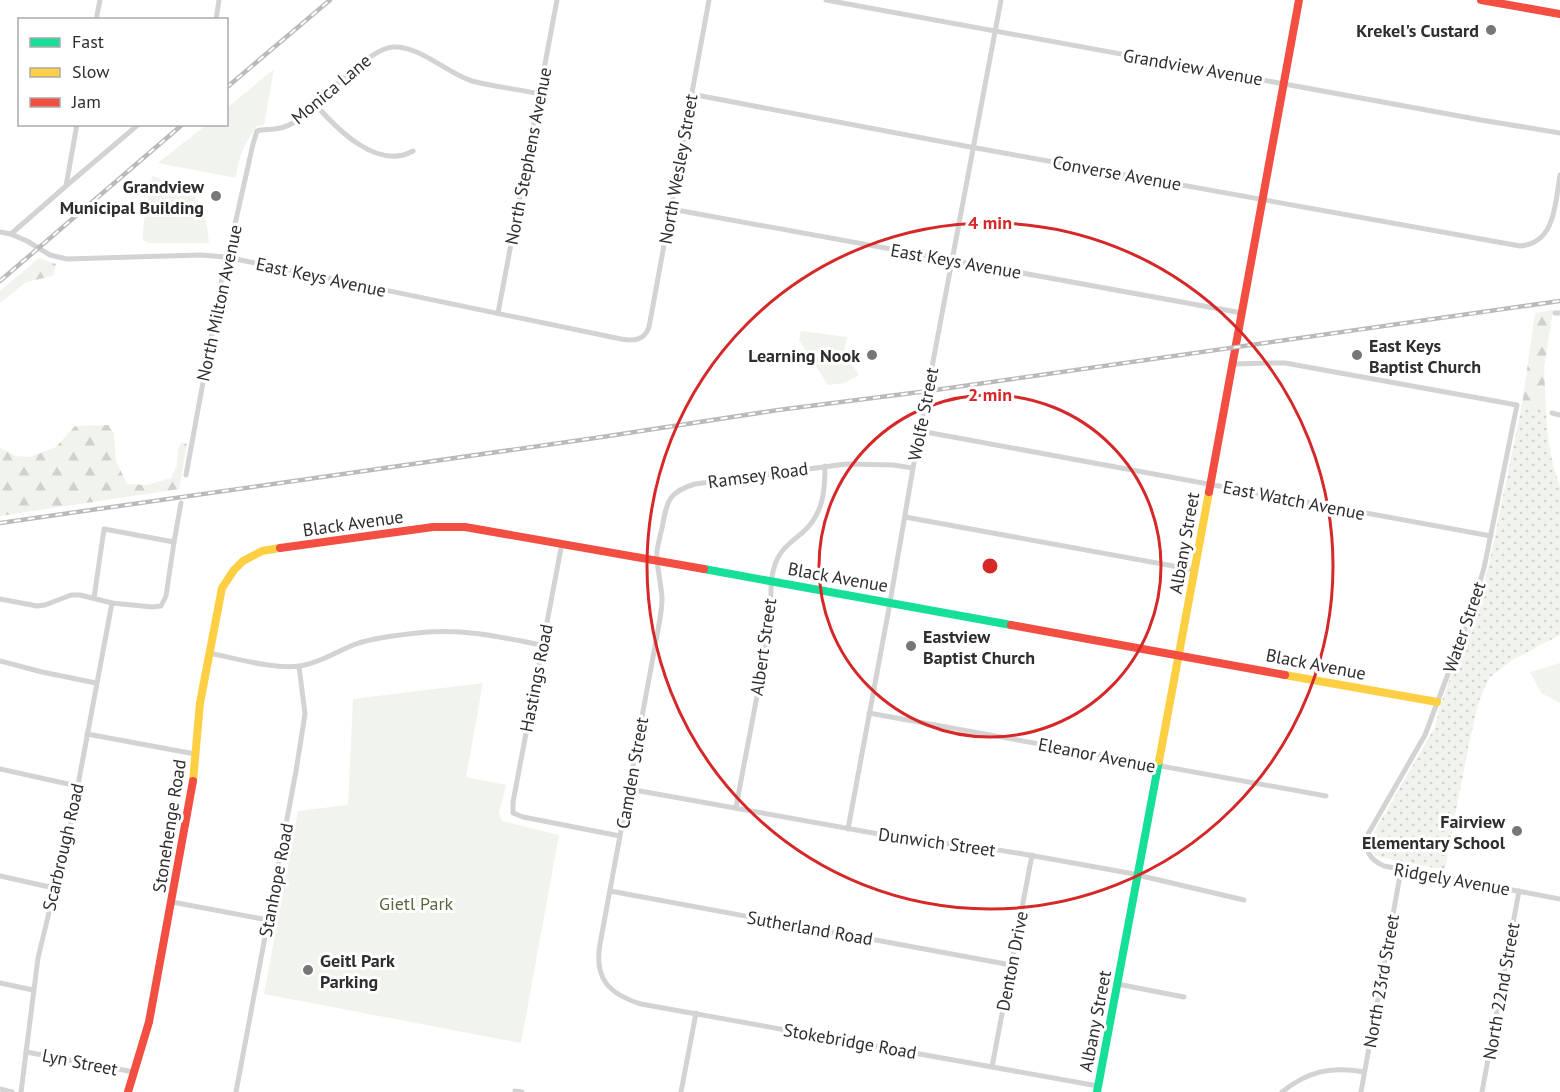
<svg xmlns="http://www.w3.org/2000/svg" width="1560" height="1092" font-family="'PT Sans',sans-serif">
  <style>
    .grass { fill: url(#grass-dots) }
    .forest { fill: url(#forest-firs) }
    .green { fill: #f1f4ec }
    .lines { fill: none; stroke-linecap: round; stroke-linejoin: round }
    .street { stroke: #d3d3d3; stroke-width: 5 }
    .fast { stroke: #16e098; stroke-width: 8 }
    .slow { stroke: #ffcf43; stroke-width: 8 }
    .jam { stroke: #f24e42; stroke-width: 8 }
    .rail-casing { stroke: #bababa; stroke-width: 4.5 }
    .rail { stroke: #fff; stroke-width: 2; stroke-dasharray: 7; stroke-linecap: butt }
    .ring { fill: none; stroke: #d62828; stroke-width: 3 }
    .poi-dot { fill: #777; stroke: #fff; stroke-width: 2 }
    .labels { text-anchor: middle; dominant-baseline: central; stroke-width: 6; stroke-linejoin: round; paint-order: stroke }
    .poi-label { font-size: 18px; font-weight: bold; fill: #2e2e2e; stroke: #fff; text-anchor: end }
    .street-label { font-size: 18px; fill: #2e2e2e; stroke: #fff }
    .park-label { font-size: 18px; fill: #56693d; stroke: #fff }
    .centre { fill: #d62828; stroke: #fff; stroke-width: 3 }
    .ring-label { font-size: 18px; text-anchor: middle; font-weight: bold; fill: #d62828; stroke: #fff; stroke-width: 6; stroke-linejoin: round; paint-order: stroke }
  </style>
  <defs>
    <pattern id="grass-dots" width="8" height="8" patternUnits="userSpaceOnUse" patternTransform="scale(1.5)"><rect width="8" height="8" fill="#f1f4ec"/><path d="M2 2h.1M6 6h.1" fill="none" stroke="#cfd2cb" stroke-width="1.8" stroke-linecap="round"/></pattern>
    <pattern id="forest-firs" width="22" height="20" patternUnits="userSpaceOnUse" patternTransform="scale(1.5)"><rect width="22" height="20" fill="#f1f4ec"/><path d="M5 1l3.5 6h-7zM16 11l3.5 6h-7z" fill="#cfd2cb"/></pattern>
  </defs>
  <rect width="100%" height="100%" fill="#fff"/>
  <!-- grass -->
  <path class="grass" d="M1522,405L1546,408C1547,434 1550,461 1560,486V635L1514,659L1490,677L1479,701L1469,743L1445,870L1375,856L1372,849L1373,834L1435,727L1440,706L1481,594L1489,564Z"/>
  <!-- forest -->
  <g class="forest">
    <path d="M39,258L56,264L53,276L26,282L0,303V291Z"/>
    <path d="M1553,310L1544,368L1546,408L1522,405L1535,313Z"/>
    <path d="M108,425L114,433L116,461L127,484L147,485L171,478L177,465L179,446L182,442L187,444L179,489L0,516V448L16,456L30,457L56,447L75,426Z"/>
  </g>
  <!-- green -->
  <g class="green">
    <path d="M274,69L264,125L257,126C244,144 239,155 236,178L158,163L206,125L226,124L227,108Z"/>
    <path d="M152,176C194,186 205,200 209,243H149L143,240V228Z"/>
    <path d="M801,331L847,337L844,352L859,375L844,383L828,385L799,340Z"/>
    <path d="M1560,663V703L1541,693L1530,672Z"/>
    <path d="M483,683L466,777L506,785L499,813L502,821L559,835L521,1043L264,994L298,811L348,805L353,699Z"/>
  </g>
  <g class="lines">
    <!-- street -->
    <g class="street">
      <path d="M826,0L1481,120L1560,133"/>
      <path d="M96,20L100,0"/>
      <path d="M216,20L219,0"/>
      <path d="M691,94L965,146L1520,246C1556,243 1555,203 1560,175"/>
      <path d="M315,104C336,128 377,171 413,151"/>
      <path d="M67,185L139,124"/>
      <path d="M671,209L1242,313"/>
      <path d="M0,232L11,234L27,241L50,255L67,259L200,255L226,257L621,339C634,341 644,341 649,327L709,0"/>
      <path d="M11,234L66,186L77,124"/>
      <path d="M498,313L557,0"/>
      <path d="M1555,313H1560"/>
      <path d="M1233,364L1270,363H1285L1517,405L1484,568L1468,621L1425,735L1368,834C1365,850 1368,859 1384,866L1560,899"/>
      <path d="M1552,413L1560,415"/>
      <path d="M920,431L1491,536"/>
      <path d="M913,468L893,465L846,464L695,484C667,492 667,503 662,528C660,536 658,544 657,551C656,564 661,583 662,598C662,609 660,619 658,630L600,944C594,979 609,994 641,1004L1098,1086"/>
      <path d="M186,475L226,257L231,242L253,144L257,131C263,129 268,130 275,129C284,128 293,124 300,118C322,101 367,49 393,47C421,46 446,73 472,81C494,87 518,89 540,94"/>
      <path d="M905,517L1195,570"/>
      <path d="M562,543L513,802V813L523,817L620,836"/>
      <path d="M94,598L104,529L174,542"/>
      <path d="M0,599L37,606L45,605L71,595H80L112,603L152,607L161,606L166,596L174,542L181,503"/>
      <path d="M209,653C235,658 275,670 300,666C320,663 337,651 356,644C375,637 407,634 428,632C467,629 505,638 542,645"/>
      <path d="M0,661L42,672L96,683"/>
      <path d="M869,713L1326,796"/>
      <path d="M87,734L195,754"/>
      <path d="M0,769L77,786"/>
      <path d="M629,789L901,838L925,842L968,845L1023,854L1129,873L1244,900"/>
      <path d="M736,808C747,746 760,685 770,622C773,604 768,585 774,568C778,551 790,543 802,533C823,515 825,492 825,466"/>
      <path d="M848,829L889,608L913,468L1001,0"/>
      <path d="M0,876L54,888"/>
      <path d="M610,891L1011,965"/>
      <path d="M172,902L268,920"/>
      <path d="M0,983L33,990"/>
      <path d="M1117,984L1184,997"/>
      <path d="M26,1052L134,1072"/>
      <path d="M992,1067L1032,855"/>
      <path d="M0,1089L12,1092"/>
      <path d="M515,1091L522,1092"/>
      <path d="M21,1092L38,958L72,817L112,603"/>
      <path d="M236,1092L296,771L305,714L299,666"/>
      <path d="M681,1092L696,1013"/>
      <path d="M1282,1092C1308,1071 1332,1066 1364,1072"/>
      <path d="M1361,1092L1401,870"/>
      <path d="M1482,1092L1519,891"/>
    </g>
    <!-- fast -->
    <g class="fast">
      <path d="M704,569L1011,625"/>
      <path d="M1097,1092L1159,761"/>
    </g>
    <!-- slow -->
    <g class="slow">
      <path d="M1285,675L1437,702"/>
      <path d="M1159,761L1209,492"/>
      <path d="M193,781L200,703L222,588L234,570L243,561L262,551L280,548"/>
    </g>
    <!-- jam -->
    <g class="jam">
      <path d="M1481,0L1560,14"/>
      <path d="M1209,492L1299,0"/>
      <path d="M280,548L433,527H465L704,569"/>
      <path d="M1011,625L1285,675"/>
      <path d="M128,1092L149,1022L193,781"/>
    </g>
    <!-- rail casing -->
    <g class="rail-casing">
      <g id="rail">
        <path d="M226,88L330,0"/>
        <path d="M0,281L183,124"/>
        <path d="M0,523L602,437L778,410L928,391L1560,301"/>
      </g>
    </g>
    <!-- rail -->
    <use href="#rail" class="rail"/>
  </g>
  <!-- distance rings -->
  <g class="ring">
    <circle cx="990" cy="566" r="171"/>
    <circle cx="990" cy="566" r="343"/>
  </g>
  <!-- markers -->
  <g class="poi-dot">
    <circle cx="1491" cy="30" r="6"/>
    <circle cx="216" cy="196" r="6"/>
    <circle cx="872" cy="355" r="6"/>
    <circle cx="1357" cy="355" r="6"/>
    <circle cx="911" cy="646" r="6"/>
    <circle cx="1517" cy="831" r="6"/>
    <circle cx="308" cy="970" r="6"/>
  </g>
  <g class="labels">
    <!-- poi labels -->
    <g class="poi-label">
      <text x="1479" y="30">Krekel's Custard</text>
      <text x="204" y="186">Grandview<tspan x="204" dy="21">Municipal Building</tspan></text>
      <text x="1369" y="345" text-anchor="start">East Keys<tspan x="1369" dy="21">Baptist Church</tspan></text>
      <text x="860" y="355">Learning Nook</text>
      <text x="923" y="636" text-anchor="start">Eastview<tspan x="923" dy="21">Baptist Church</tspan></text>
      <text x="1505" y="821">Fairview<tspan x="1505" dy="21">Elementary School</tspan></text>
      <text x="320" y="960" text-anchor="start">Geitl Park<tspan x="320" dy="21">Parking</tspan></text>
    </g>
    <!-- street labels -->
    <g class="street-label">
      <text transform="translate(1193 67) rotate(10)">Grandview Avenue</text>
      <text transform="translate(331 89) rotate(-40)">Monica Lane</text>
      <text transform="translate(528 156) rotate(-79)">North Stephens Avenue</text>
      <text transform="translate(678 169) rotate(-80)">North Wesley Street</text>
      <text transform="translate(1117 173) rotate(10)">Converse Avenue</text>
      <text transform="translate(956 261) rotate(10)">East Keys Avenue</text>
      <text transform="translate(321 277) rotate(12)">East Keys Avenue</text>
      <text transform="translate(219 303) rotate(-78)">North Milton Avenue</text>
      <text transform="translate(923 414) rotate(-79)">Wolfe Street</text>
      <text transform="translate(758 475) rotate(-8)">Ramsey Road</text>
      <text transform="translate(1294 500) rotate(11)">East Watch Avenue</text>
      <text transform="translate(353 523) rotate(-8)">Black Avenue</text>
      <text transform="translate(1184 543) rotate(-80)">Albany Street</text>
      <text transform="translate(838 577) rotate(10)">Black Avenue</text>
      <text transform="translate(1464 627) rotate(-71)">Water Street</text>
      <text transform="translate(763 647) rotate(-82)">Albert Street</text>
      <text transform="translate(1316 664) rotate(11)">Black Avenue</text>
      <text transform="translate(536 678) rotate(-79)">Hastings Road</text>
      <text transform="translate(1097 755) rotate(11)">Eleanor Avenue</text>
      <text transform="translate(632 773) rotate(-80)">Camden Street</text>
      <text transform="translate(169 826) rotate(-81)">Stonehenge Road</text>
      <text transform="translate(937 842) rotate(8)">Dunwich Street</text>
      <text transform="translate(63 847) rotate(-77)">Scarbrough Road</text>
      <text transform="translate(1452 879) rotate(10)">Ridgely Avenue</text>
      <text transform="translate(276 880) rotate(-79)">Stanhope Road</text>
      <text transform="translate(810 928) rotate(10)">Sutherland Road</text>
      <text transform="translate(1012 961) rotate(-79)">Denton Drive</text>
      <text transform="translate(1381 981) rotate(-80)">North 23rd Street</text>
      <text transform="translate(1501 991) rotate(-80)">North 22nd Street</text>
      <text transform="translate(1095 1021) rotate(-79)">Albany Street</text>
      <text transform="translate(850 1041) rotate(10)">Stokebridge Road</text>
      <text transform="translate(80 1062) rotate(11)">Lyn Street</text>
    </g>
    <!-- park labels -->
    <g class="park-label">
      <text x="416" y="903">Gietl Park</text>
    </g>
  </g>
  <circle cx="990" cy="566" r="9" class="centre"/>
  <g class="ring-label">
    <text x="990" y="229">4 min</text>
    <text x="990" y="401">2 min</text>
  </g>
  <!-- legend -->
  <rect x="18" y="18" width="210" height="108" fill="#ffffff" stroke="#ababab" stroke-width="1.5"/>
  <rect x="30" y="38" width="30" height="9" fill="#16e098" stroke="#ababab" stroke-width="1.5"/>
  <text x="72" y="48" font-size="18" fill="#2e2e2e">Fast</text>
  <rect x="30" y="68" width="30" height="9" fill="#ffcf43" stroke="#ababab" stroke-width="1.5"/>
  <text x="72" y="78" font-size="18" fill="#2e2e2e">Slow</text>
  <rect x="30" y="98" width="30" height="9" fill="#f24e42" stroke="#ababab" stroke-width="1.5"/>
  <text x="72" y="108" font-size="18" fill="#2e2e2e">Jam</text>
</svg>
